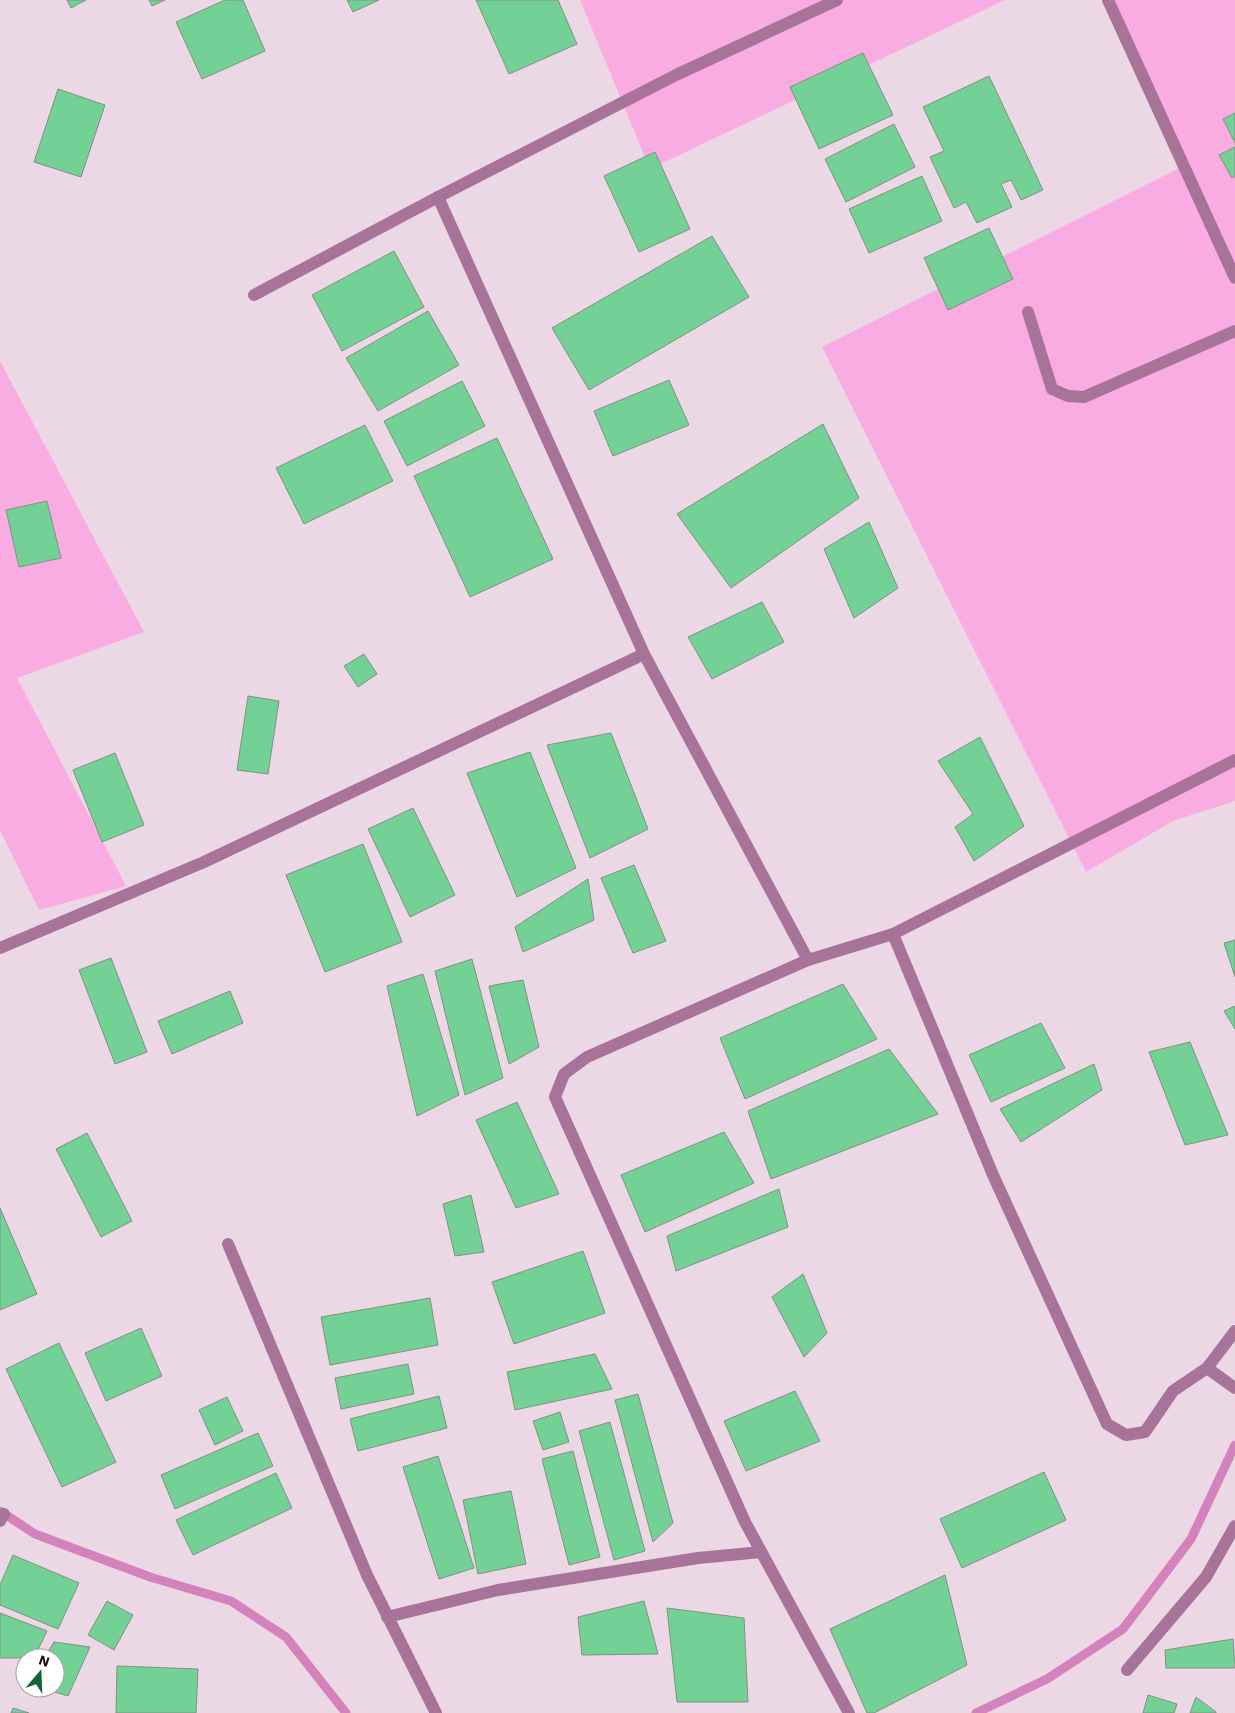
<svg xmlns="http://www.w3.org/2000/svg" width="1235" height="1713" font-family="'Work Sans',sans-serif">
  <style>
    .green { fill: #f8ace1 }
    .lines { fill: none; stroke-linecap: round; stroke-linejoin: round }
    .stream { stroke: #d482bc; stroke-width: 9 }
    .building { fill: #74d195; stroke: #7f9184 }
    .minor { stroke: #a87398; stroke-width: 12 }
  </style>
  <rect width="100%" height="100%" fill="#ecd8e5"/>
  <!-- green -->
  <g class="green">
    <path d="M580,0H1005L650,169Z"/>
    <path d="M1108,0H1235V801L1173,821L1086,872L822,347L1183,166Z"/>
    <path d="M0,361L144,632L17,678L126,886L39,910L0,830Z"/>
  </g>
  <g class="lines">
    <!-- stream -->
    <g class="stream">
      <path d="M0,1511L35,1534L150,1577L231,1601L286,1637L346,1713"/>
      <path d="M976,1713L1047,1679L1123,1629L1191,1539L1235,1445"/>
    </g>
  </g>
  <!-- building -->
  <g class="building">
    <path d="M67,0H86L71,8Z"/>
    <path d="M149,0H165L152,6Z"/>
    <path d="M225,0H243L265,51L202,79L176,22Z"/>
    <path d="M347,0H379L353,12Z"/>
    <path d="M476,0H558L577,44L509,74Z"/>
    <path d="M863,53L893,115L819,149L790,87Z"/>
    <path d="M989,76L1043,190L1021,200L1011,180L1001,184L1012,207L977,223L966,202L954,208L930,157L944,151L923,107Z"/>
    <path d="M58,89L105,105L81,177L34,162Z"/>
    <path d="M1235,113V143L1223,119Z"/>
    <path d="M894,124L915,167L846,202L825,159Z"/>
    <path d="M1235,147V176L1232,178L1219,155Z"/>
    <path d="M655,152L690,229L639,252L604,176Z"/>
    <path d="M922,176L942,221L869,253L849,209Z"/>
    <path d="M989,228L1013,279L948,310L924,258Z"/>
    <path d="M712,236L749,297L589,390L552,328Z"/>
    <path d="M394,251L424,307L342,351L312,295Z"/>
    <path d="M428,311L459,365L378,411L346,358Z"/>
    <path d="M669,380L689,425L613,456L594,411Z"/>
    <path d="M462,381L485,426L407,466L384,421Z"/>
    <path d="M823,424L859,498L731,588L677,514Z"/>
    <path d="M365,425L393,481L304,524L276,468Z"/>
    <path d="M497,438L553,559L470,597L414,476Z"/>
    <path d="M47,501L61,558L19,567L6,510Z"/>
    <path d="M869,522L898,588L854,618L824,549Z"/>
    <path d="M762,602L784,642L712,679L688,637Z"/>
    <path d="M364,654L377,674L358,687L344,666Z"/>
    <path d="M248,696L279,701L268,774L237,770Z"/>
    <path d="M611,733L648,829L590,858L547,745Z"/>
    <path d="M980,737L1024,826L974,861L955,827L973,814L938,761Z"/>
    <path d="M530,752L576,868L517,897L467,773Z"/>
    <path d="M115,753L144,825L102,842L73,770Z"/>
    <path d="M413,808L455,895L410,917L368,829Z"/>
    <path d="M363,844L402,942L325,972L286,875Z"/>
    <path d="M634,865L666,941L633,953L601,878Z"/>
    <path d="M588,879L594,920L523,952L515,927Z"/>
    <path d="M1235,940V977L1224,943Z"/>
    <path d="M111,958L147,1052L115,1064L79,970Z"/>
    <path d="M472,959L503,1078L465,1095L435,971Z"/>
    <path d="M423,974L459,1095L417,1116L387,986Z"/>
    <path d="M523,980L539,1047L509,1064L489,986Z"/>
    <path d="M843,984L877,1039L745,1099L720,1038Z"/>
    <path d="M230,991L243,1023L172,1054L158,1021Z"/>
    <path d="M1235,1006V1029L1224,1011Z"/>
    <path d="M1041,1023L1065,1068L991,1102L969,1055Z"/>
    <path d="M1190,1042L1228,1135L1185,1145L1149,1052Z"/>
    <path d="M889,1049L938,1114L771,1179L748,1111Z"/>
    <path d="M1094,1064L1102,1090L1021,1142L1000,1109Z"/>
    <path d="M517,1102L559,1194L516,1208L476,1120Z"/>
    <path d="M724,1132L754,1183L645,1232L621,1175Z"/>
    <path d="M87,1133L132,1221L101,1237L56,1149Z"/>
    <path d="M779,1189L788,1227L676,1271L667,1236Z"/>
    <path d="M471,1195L484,1252L455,1256L443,1204Z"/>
    <path d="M0,1208L37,1294L0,1310Z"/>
    <path d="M583,1251L605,1313L514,1344L492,1282Z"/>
    <path d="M803,1274L827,1333L804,1357L772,1297Z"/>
    <path d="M430,1298L438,1345L330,1365L321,1317Z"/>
    <path d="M141,1328L162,1376L106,1401L85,1353Z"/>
    <path d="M59,1343L116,1462L62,1487L6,1369Z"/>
    <path d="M595,1354L612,1389L515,1410L507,1372Z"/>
    <path d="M408,1364L414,1394L341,1409L335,1378Z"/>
    <path d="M795,1391L820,1441L746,1471L724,1421Z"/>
    <path d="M638,1394L673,1523L653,1542L615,1400Z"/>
    <path d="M439,1396L447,1428L358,1451L350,1419Z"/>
    <path d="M227,1397L243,1431L215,1445L199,1410Z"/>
    <path d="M560,1412L569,1442L543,1450L533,1421Z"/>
    <path d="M610,1422L645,1551L614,1560L579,1431Z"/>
    <path d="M258,1433L273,1466L175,1509L161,1475Z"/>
    <path d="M573,1451L600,1557L569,1565L542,1459Z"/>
    <path d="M438,1456L474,1568L439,1579L403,1467Z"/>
    <path d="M1044,1472L1066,1520L962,1568L940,1519Z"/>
    <path d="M276,1473L292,1508L193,1555L176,1520Z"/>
    <path d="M511,1491L526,1564L478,1574L463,1500Z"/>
    <path d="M13,1555L79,1583L58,1629L0,1605V1585Z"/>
    <path d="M945,1575L967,1665L874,1713H867L830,1629Z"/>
    <path d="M107,1601L133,1615L114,1650L88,1635Z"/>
    <path d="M644,1601L658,1654L582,1655L578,1617Z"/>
    <path d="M667,1608L744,1618L748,1702H677Z"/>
    <path d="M0,1613L47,1631L34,1658H0Z"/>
    <path d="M1233,1639L1235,1668H1166L1165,1650Z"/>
    <path d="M54,1642L90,1647L68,1696L41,1688H55V1658H44Z"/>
    <path d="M117,1666L198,1669L196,1713H116Z"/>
    <path d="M1148,1695L1177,1704L1174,1713H1143Z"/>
    <path d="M1196,1697L1216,1712V1713H1190Z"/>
    <path d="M13,1708L29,1713H11Z"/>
  </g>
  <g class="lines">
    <!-- minor -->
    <g class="minor">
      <path d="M1108,0L1235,278"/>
      <path d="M438,197L644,654L808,960"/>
      <path d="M254,295L438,197L676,75L837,0"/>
      <path d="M1028,312L1052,389L1068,396L1084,397L1235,331"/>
      <path d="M893,934L993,1175L1107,1424L1126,1435L1145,1432L1173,1391L1207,1368L1235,1331"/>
      <path d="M0,948L204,862L644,654"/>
      <path d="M228,1244L367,1575L436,1713"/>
      <path d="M1207,1368L1235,1388"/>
      <path d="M0,1521L4,1514"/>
      <path d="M387,1617L498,1590L698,1558L761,1552"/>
      <path d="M1127,1670L1206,1577L1235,1526"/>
      <path d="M849,1713L745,1522L555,1097L564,1074L587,1057L808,960L893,934L1235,760"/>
    </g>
  </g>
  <!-- north arrow -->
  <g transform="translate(40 1673) rotate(19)"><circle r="24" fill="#ffffff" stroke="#a3a1a3"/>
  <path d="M0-4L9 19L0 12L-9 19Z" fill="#0f6739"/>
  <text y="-8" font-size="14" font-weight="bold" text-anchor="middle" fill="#1a1318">N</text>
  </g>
</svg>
